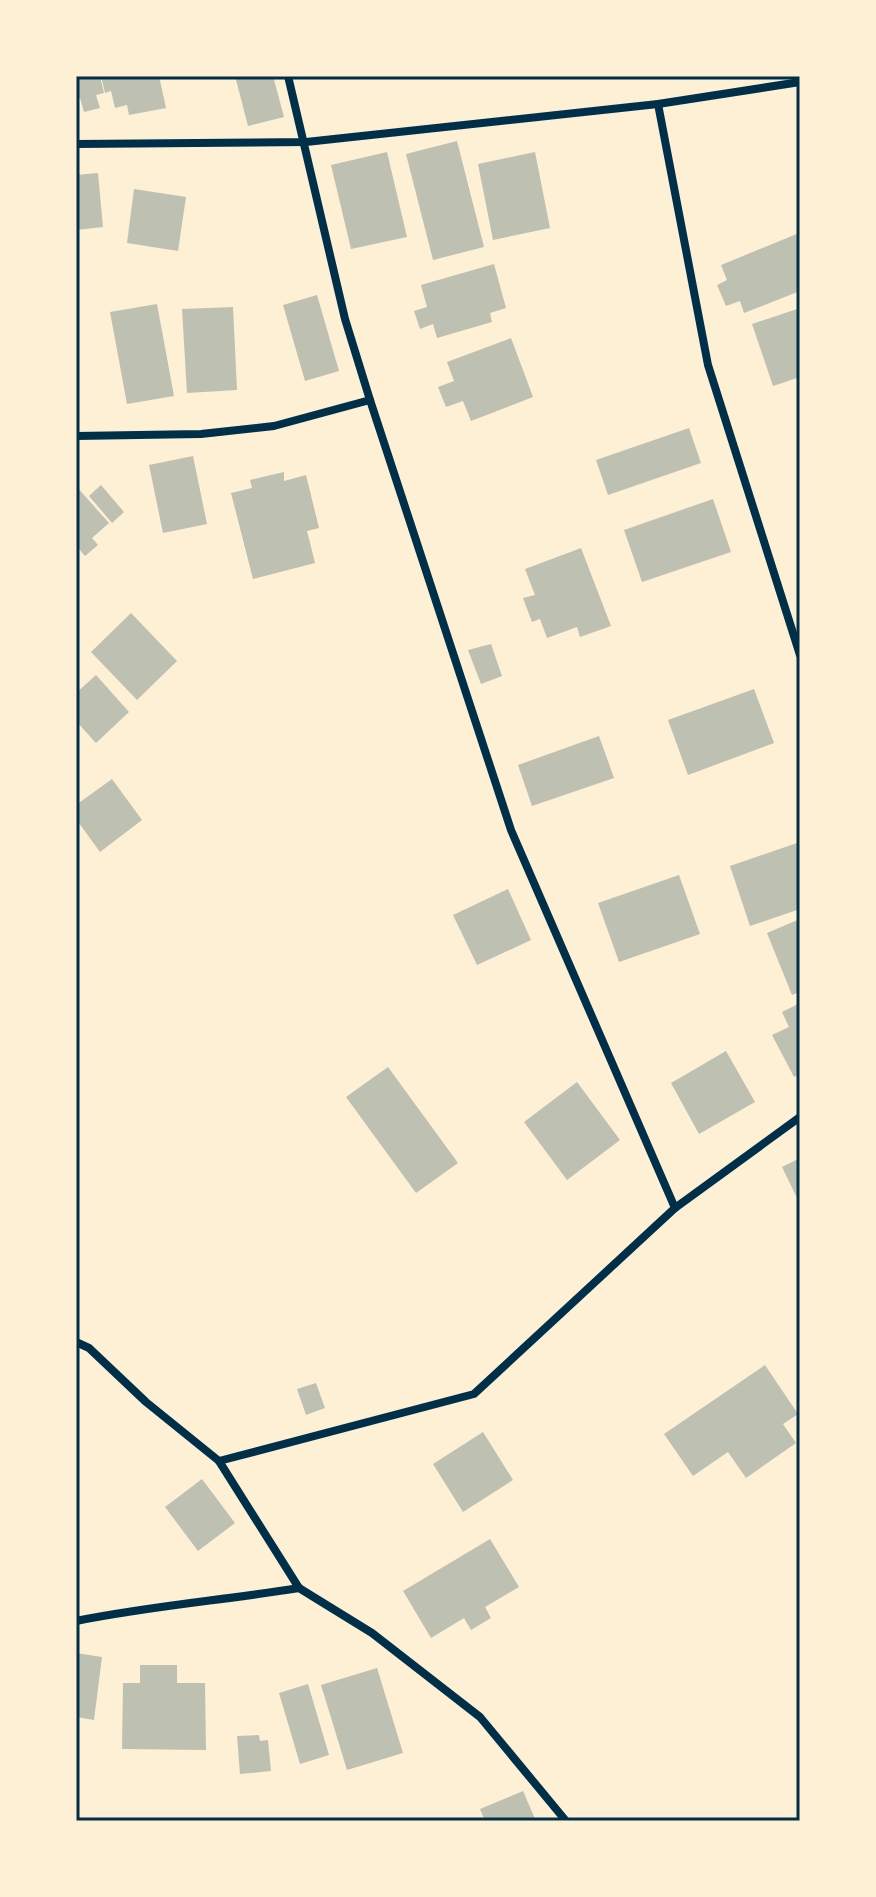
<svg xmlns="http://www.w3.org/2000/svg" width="876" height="1897" font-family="Roboto,sans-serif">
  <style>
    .building { fill: #bec0b2 }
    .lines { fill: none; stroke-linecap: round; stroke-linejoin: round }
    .minor { stroke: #003049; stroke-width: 8 }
    .neatline { fill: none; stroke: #003049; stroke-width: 3 }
  </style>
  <rect width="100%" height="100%" fill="#fdf0d5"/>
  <!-- building -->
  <g class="building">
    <path d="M76,76H100L104,93L96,95L100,108L84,112L80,98L76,99Z"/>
    <path d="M101,76H159L166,108L129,115L127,105L115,108L111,91L105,93Z"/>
    <path d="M235,76H273L284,117L248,126Z"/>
    <path d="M457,141L484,247L433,260L406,154Z"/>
    <path d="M387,152L407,237L351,249L331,165Z"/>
    <path d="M535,152L550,228L493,240L478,164Z"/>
    <path d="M98,173L103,227L76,230V175Z"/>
    <path d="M134,189L186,197L178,251L127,243Z"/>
    <path d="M799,233L800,291L744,313L740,301L726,306L717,285L727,280L721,265Z"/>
    <path d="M494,264L506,308L490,313L492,322L437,338L433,324L420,329L414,311L427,307L421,285Z"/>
    <path d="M317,295L339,371L305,381L283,305Z"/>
    <path d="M157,304L174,396L127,404L110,312Z"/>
    <path d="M233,307L237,390L187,393L182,309Z"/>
    <path d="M800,308V377L773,386L752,324Z"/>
    <path d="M511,338L533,397L471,421L463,401L446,407L438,387L454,381L447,362Z"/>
    <path d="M689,428L701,463L608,495L596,460Z"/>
    <path d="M193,456L207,524L163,533L149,465Z"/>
    <path d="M284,472V481L306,475L319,528L307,531L315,563L253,579L231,493L252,488L250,480Z"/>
    <path d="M101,485L124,512L112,523L89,496Z"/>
    <path d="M76,486L109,523L92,538L98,545L85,556L79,549L76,551Z"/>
    <path d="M713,499L731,552L642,582L624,530Z"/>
    <path d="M581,548L611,626L580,637L577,627L547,638L540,619L532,622L523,598L535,595L525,569Z"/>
    <path d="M131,613L177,661L137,700L91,652Z"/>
    <path d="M491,644L502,676L481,684L468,650Z"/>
    <path d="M96,675L129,712L96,743L76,721V693Z"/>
    <path d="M754,689L774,743L688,775L668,720Z"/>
    <path d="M599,736L614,778L532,806L518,765Z"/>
    <path d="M112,779L142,820L100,852L76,819V805Z"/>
    <path d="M800,842V909L750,926L730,866Z"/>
    <path d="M679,875L700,934L619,962L598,903Z"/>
    <path d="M508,889L531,940L477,965L453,915Z"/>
    <path d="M800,919V992L792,995L767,933Z"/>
    <path d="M800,1003V1074L794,1077L772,1035L789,1027L782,1012Z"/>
    <path d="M726,1051L755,1102L699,1134L671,1083Z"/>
    <path d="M388,1067L458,1163L416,1193L346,1097Z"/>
    <path d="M577,1082L620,1140L567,1180L524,1122Z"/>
    <path d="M800,1158V1204L782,1167Z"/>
    <path d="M765,1365L798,1414L783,1424L796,1443L746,1478L728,1452L693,1476L664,1434Z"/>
    <path d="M316,1383L325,1408L306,1415L297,1389Z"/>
    <path d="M483,1432L513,1480L463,1512L433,1464Z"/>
    <path d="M202,1479L235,1523L198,1551L165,1507Z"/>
    <path d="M490,1539L519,1587L485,1607L491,1618L471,1630L464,1618L431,1638L403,1591Z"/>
    <path d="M76,1653L102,1657L94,1720L76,1717Z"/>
    <path d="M140,1665H177V1683H205L206,1750L122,1749L123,1683H140Z"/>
    <path d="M377,1668L403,1753L347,1770L321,1685Z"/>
    <path d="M308,1684L329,1755L300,1764L279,1693Z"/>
    <path d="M259,1735L260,1741L268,1740L271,1771L240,1774L237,1736Z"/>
    <path d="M523,1791L536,1821H485L480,1809Z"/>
  </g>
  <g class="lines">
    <!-- minor -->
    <g class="minor">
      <path d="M658,104L708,365L800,655"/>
      <path d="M76,144L306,142L658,104L800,82"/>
      <path d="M370,400L511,830L675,1208"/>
      <path d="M76,436L201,434L274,426L370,400L345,319L288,76"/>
      <path d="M76,1342L89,1348L146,1402L219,1461"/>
      <path d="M76,1621C150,1606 225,1600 299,1588"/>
      <path d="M566,1821L480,1717L372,1633L299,1588L219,1461L474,1394L675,1208L800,1117"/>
    </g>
  </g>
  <!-- border -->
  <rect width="876" height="1897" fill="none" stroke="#fdf0d5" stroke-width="156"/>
  <rect x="78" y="78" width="720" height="1741" class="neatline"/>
</svg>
